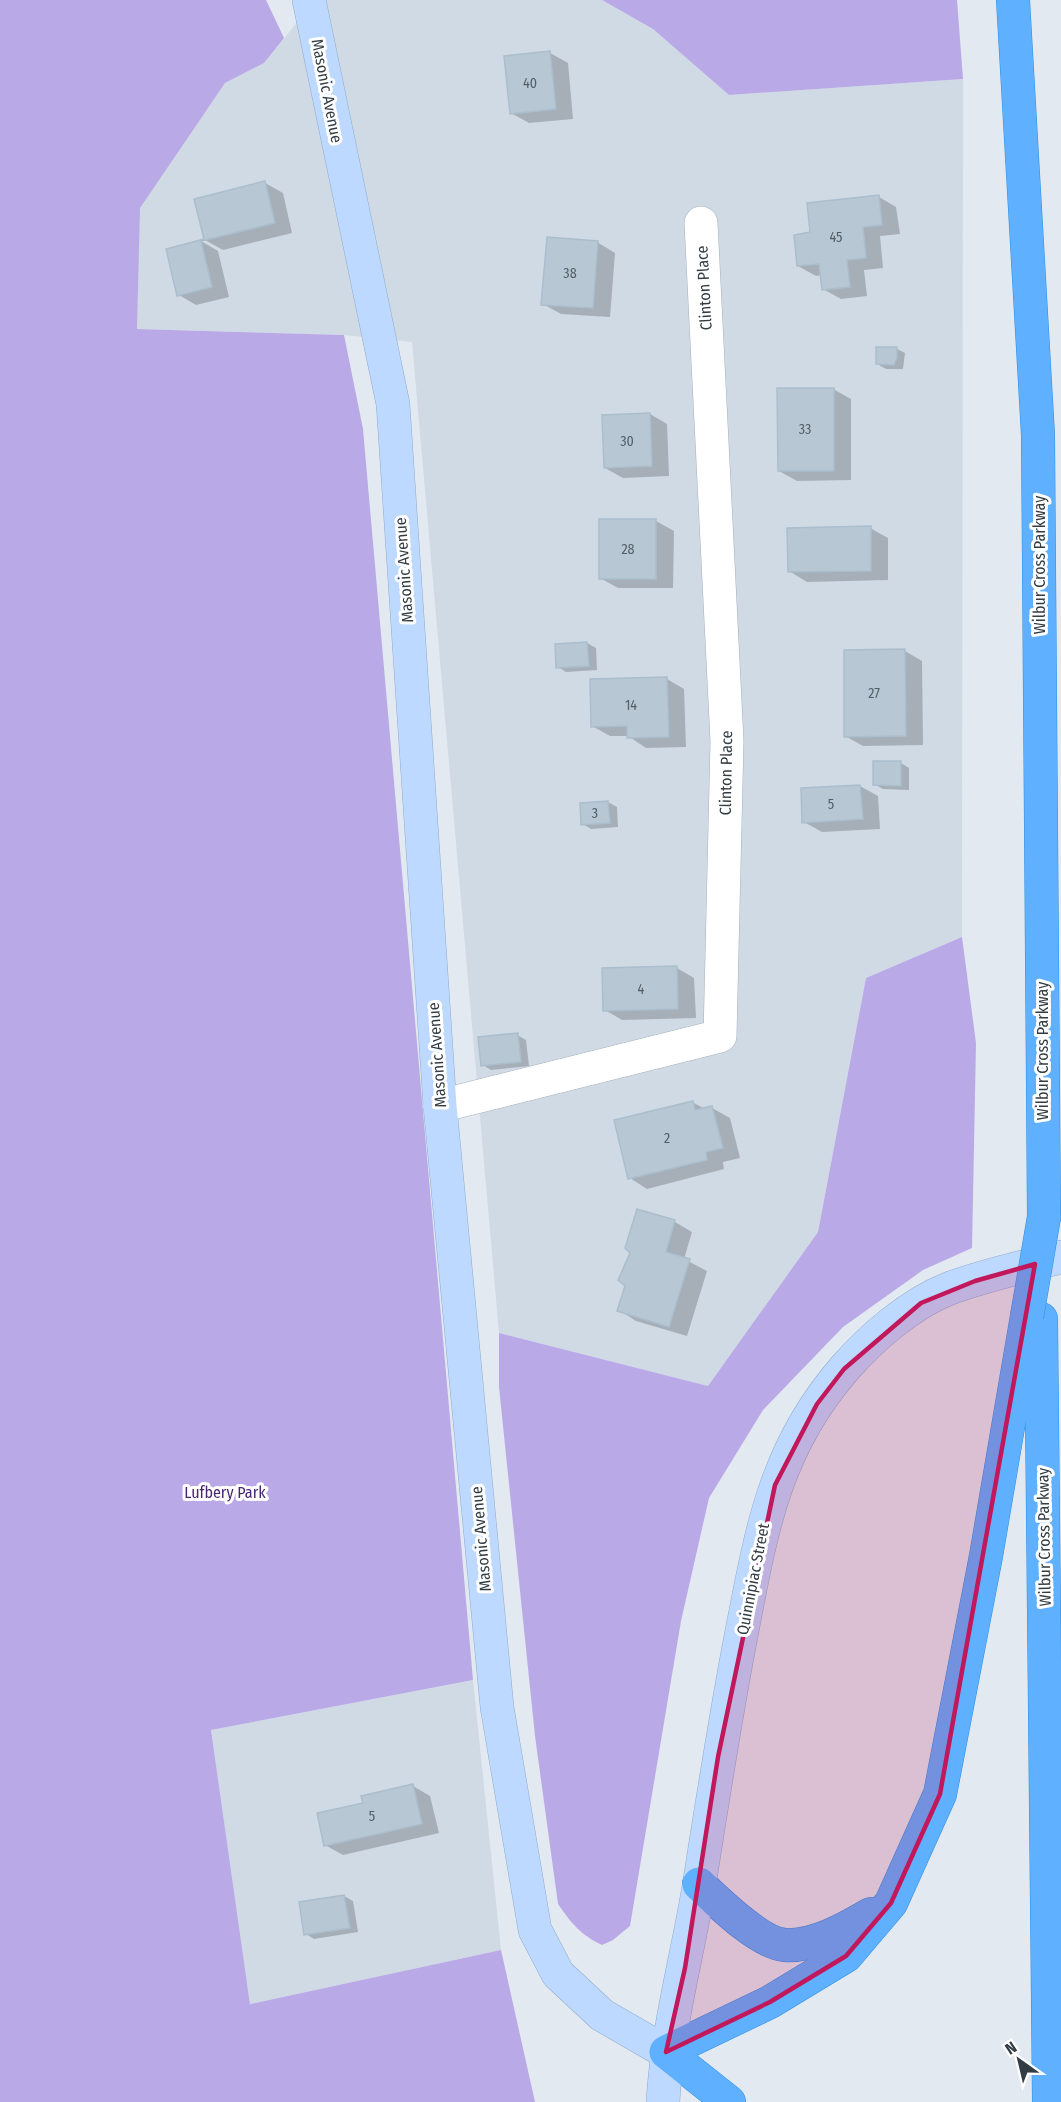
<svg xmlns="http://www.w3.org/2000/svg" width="1061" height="2102" font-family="'Fira Sans Condensed',sans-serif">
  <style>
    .residential { fill: #d0dae5 }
    .green { fill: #baa9e7 }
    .shadow { fill: #0003 }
    .building { fill: #b7c7d3; stroke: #aabece; stroke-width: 1.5 }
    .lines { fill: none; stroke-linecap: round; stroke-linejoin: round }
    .street-casing { stroke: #a4b1bd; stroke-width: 34 }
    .secondary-casing { stroke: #8eabcf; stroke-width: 34 }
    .highway-casing { stroke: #2e8edf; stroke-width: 34 }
    .street { stroke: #fff; stroke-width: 33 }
    .secondary { stroke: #bed9ff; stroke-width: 33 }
    .highway { stroke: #5fb0ff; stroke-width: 33 }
    .highway-bridge-casing { stroke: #2e8edf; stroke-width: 34; stroke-linecap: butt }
    .highway-bridge { stroke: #5fb0ff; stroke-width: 33 }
    .marked { fill: #c2185b; fill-opacity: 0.2; stroke: #c2185b; stroke-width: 4.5; stroke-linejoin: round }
    .labels { text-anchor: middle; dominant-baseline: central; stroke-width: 6; stroke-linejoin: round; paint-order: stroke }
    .number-label { font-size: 14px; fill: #535f67 }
    .street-label { font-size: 16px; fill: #323c43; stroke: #fff }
    .park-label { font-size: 16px; fill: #492674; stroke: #fff }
  </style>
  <rect width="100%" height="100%" fill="#e2e9f1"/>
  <!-- residential -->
  <g class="residential">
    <path d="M315,0H602L653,29L729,95L963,79L962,937L866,978L818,1232L708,1386L499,1333L412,342L344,335L137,329L139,208L225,83L264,63Z"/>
    <path d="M473,1680L501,1950L250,2004L211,1730Z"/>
  </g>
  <!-- green -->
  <g class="green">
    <path d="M0,0H266L284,38L264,63L225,83L140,208L137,329L344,335L363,429L473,1680L211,1730L250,2004L501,1950L535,2102H0Z"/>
    <path d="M602,0H957L963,79L729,95L653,29Z"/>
    <path d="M962,937L976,1043L972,1248L923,1270L843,1327L763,1410L709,1498L681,1621L630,1926L613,1940L602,1945C581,1935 571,1923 558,1904L535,1736L499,1387V1333L708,1386L818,1232L866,978Z"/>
  </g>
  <!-- shadow -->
  <g class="shadow">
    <path d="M550,53L568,63L573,119L529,123L511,113Z"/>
    <path d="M265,183L283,193L292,233L223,250L205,240Z"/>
    <path d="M879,197L896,207L900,234L880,236L883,268L864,270L867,296L841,299L823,289L822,275L816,276L798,266L812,234Z"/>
    <path d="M201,241L218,251L229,297L196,305L179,295Z"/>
    <path d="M597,242L615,253L610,317L561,314L543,304Z"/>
    <path d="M897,349L905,353L903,369H886L877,364Z"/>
    <path d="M833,389L851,399V480L797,481L779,471Z"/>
    <path d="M650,414L667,424L669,476L623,478L605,468Z"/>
    <path d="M601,521H656L674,531L673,588H618L600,578Z"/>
    <path d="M870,528L888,538V580L807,582L789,571Z"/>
    <path d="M587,643L596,648L597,670L566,672L558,667Z"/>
    <path d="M905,651L922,661L923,745L863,746L845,736Z"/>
    <path d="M667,679L684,689L686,747L646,748L628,736H610L592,726Z"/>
    <path d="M901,763L909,768V790L883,789L874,784Z"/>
    <path d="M860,786L878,796L880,829L822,832L804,822Z"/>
    <path d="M608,802L617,807L618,827L591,829L583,824Z"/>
    <path d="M677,968L694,978L696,1018L622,1020L605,1010Z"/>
    <path d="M517,1035L526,1040L529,1066L491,1070L483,1065Z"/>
    <path d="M692,1102L705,1109L712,1108L730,1118L740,1158L723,1162L724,1169L647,1189L630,1178Z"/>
    <path d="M638,1211L675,1222L692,1232L684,1259L707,1271L687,1336L636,1321L619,1310L627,1286Z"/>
    <path d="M413,1786L430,1796L439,1833L343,1855L325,1845L365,1804Z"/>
    <path d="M344,1896L353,1901L358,1932L314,1939L306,1934Z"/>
  </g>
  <!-- building -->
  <g class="building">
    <path d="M550,51L556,109L510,114L504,56Z"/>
    <path d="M265,181L275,223L201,241L212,287L177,296L166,249L204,239L194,199Z"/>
    <path d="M879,195L882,225L863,227L866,258L847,260L850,287L822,290L819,264L797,266L794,235L810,232L807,203Z"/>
    <path d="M547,237L598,241L593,308L541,305Z"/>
    <path d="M876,347H897V358L894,365L876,364Z"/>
    <path d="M777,388H834V471H778Z"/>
    <path d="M650,413L652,466L604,468L602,415Z"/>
    <rect x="599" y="519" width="57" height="60"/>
    <path d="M871,526V571L788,572L787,528Z"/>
    <path d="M587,642L589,666L556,668L555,644Z"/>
    <path d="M905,649L906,736L844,737V650Z"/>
    <path d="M667,677L669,737L627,738V726L591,727L590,679Z"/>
    <path d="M873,761H901V786L873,785Z"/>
    <path d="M860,785L863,819L802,823L801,788Z"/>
    <path d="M608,801L610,823L581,825L580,803Z"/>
    <path d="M677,966L678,1009L603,1011L602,968Z"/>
    <path d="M518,1033L521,1062L481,1066L478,1037Z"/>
    <path d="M693,1101L695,1110L712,1106L723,1148L706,1152L707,1160L628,1179L614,1120Z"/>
    <path d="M637,1209L675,1220L666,1252L690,1259L669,1327L617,1311L625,1286L618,1280L630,1253L625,1248Z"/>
    <path d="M413,1784L422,1824L324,1846L317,1813L363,1803L361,1796Z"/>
    <path d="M344,1895L350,1928L304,1935L299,1902Z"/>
  </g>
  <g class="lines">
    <!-- street casing -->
    <g class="street-casing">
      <path id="street" d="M440,1106L720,1036L727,741L701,223"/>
    </g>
    <!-- secondary casing -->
    <g class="secondary-casing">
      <g id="secondary">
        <path d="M309,0L393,404L440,1106L497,1707L535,1930L558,1974L602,2015L666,2052"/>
        <path d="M663,2102C667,2029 687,1958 699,1886C712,1803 725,1719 741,1636C761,1534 773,1451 844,1369C871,1338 910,1304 948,1289C984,1275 1024,1267 1061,1257"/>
      </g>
    </g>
    <!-- highway casing -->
    <g class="highway-casing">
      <g id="highway">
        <path d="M1013,0L1038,435L1044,1217"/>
        <path d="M1041,1319L1049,2102"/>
        <path d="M699,1884C718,1902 759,1943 785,1945C814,1947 847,1928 871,1914"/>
        <path d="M729,2102L666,2052L770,2002L846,1956L891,1903L940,1794L986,1556L1027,1316"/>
      </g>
    </g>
    <!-- street -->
    <use href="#street" class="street"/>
    <!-- secondary -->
    <use href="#secondary" class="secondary"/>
    <!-- highway -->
    <use href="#highway" class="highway"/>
    <!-- highway-bridge casing -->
    <g class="highway-bridge-casing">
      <path id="highway-bridge" d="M1027,1316L1044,1217"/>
    </g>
    <!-- highway-bridge -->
    <use href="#highway-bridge" class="highway-bridge"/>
  </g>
  <!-- marked area -->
  <path class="marked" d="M1035,1264L940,1794L891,1903L846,1956L770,2002L666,2052L685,1968L718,1757L775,1485L817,1404L844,1369L921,1303L975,1281Z"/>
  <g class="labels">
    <!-- number labels -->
    <g class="number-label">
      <text x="530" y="83">40</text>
      <text x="836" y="237">45</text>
      <text x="570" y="273">38</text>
      <text x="805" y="429">33</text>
      <text x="627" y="441">30</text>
      <text x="628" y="549">28</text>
      <text x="874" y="693">27</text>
      <text x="631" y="705">14</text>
      <text x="831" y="804">5</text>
      <text x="595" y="813">3</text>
      <text x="641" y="989">4</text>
      <text x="667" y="1138">2</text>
      <text x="372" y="1816">5</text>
    </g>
    <!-- street labels -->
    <g class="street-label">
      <text transform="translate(327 91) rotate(79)">Masonic Avenue</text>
      <text transform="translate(704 288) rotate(-93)">Clinton Place</text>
      <text transform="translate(1039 565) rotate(-90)">Wilbur Cross Parkway</text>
      <text transform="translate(404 570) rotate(-94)">Masonic Avenue</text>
      <text transform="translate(726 773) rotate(-89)">Clinton Place</text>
      <text transform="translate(1042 1051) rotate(-90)">Wilbur Cross Parkway</text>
      <text transform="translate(437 1055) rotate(-94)">Masonic Avenue</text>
      <text transform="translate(1044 1537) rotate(-91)">Wilbur Cross Parkway</text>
      <text transform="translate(481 1539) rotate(-95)">Masonic Avenue</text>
      <text transform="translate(753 1579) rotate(-79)">Quinnipiac Street</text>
    </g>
    <!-- park labels -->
    <g class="park-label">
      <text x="225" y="1492">Lufbery Park</text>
    </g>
  </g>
  <!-- north arrow -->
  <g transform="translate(1019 2060) rotate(326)" stroke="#ffffff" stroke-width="4.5" paint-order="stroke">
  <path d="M0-4.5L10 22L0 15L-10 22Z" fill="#323c43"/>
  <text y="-9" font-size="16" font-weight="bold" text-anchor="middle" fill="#323c43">N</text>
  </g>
</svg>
